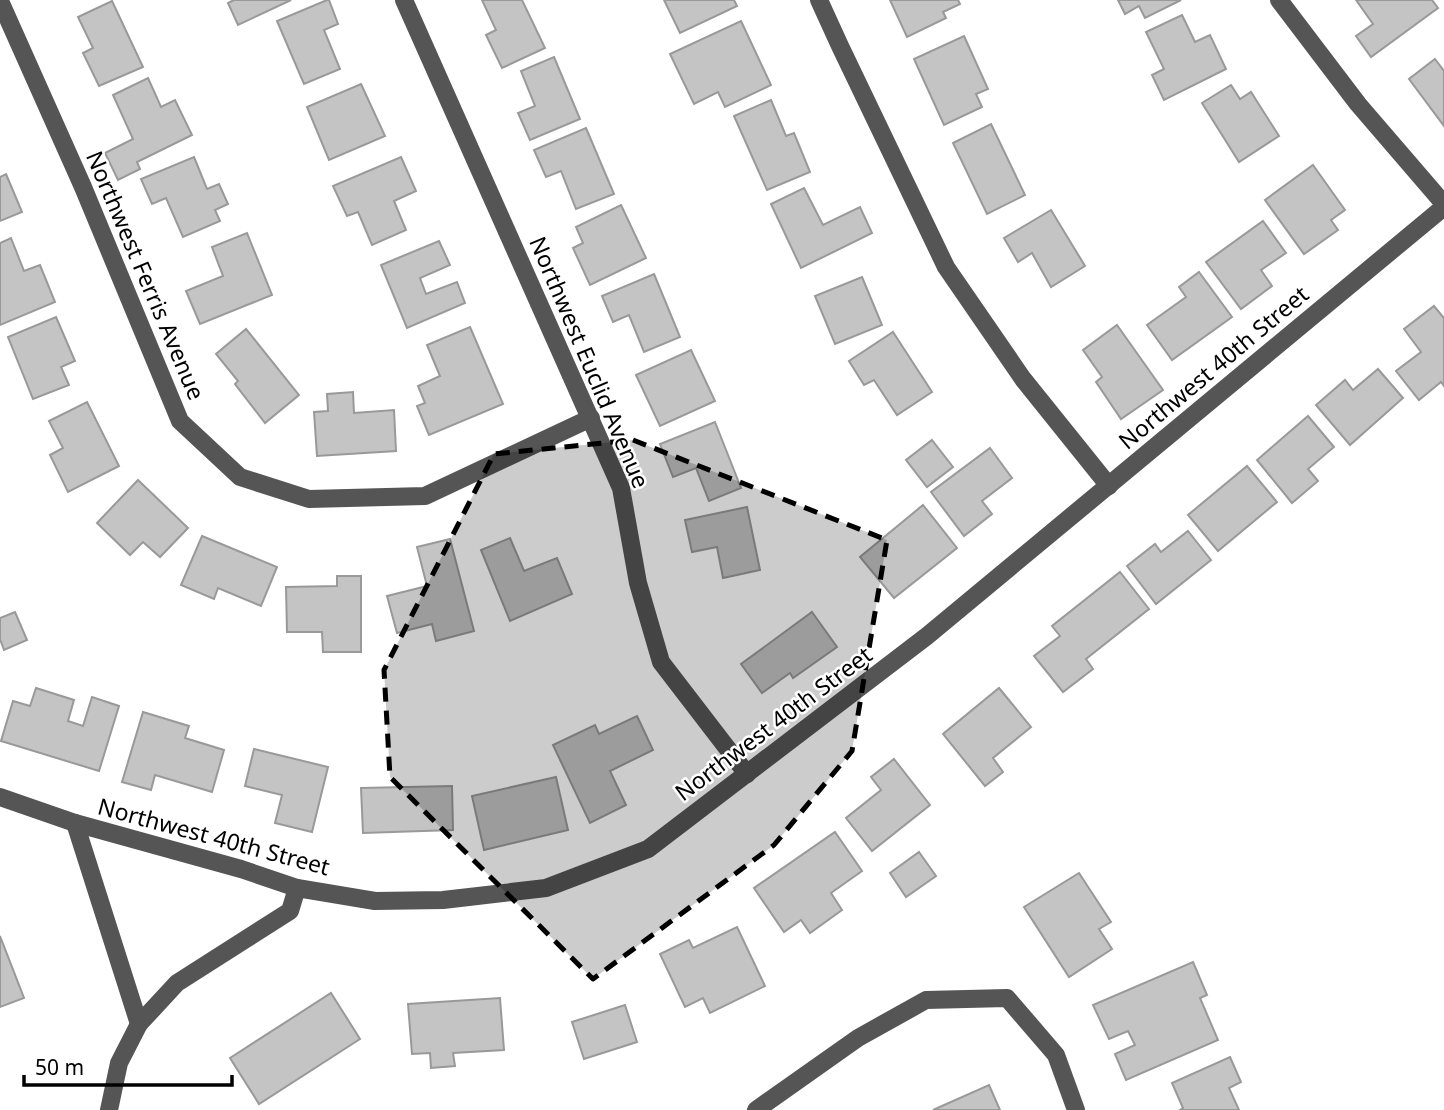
<svg xmlns="http://www.w3.org/2000/svg" width="1444" height="1110" font-family="'Noto Sans',sans-serif">
  <style>
    .building { fill: #c4c4c4; stroke: #999; stroke-width: 2 }
    .lines { fill: none; stroke-linecap: round; stroke-linejoin: round }
    .minor { stroke: #555; stroke-width: 18 }
    .marked { fill: #000; fill-opacity: 0.2; stroke: #000; stroke-width: 5; stroke-dasharray: 14 9; stroke-linejoin: round }
    .labels { text-anchor: middle; dominant-baseline: central; stroke-width: 5; stroke-linejoin: round; paint-order: stroke }
    .street-label { font-size: 23px; fill: #000; stroke: #fff }
  </style>
  <rect width="100%" height="100%" fill="#fff"/>
  <!-- building -->
  <g class="building">
    <path d="M234,0H291L238,25L228,3Z"/>
    <path d="M327,0H329L338,24L324,30L340,69L304,84L277,21Z"/>
    <path d="M482,0H522L545,48L502,68L486,35L496,30Z"/>
    <path d="M664,0H734L737,6L680,33Z"/>
    <path d="M890,0H958L960,4L943,12L946,18L907,37Z"/>
    <path d="M1118,0H1181L1145,18L1139,6L1125,14Z"/>
    <path d="M1356,0H1432L1438,8L1371,57L1356,36L1373,24Z"/>
    <path d="M112,1L143,67L99,86L83,53L93,48L78,17Z"/>
    <path d="M1182,15L1195,42L1210,35L1226,69L1164,100L1152,75L1164,69L1146,32Z"/>
    <path d="M741,21L771,85L725,107L718,92L694,104L670,54Z"/>
    <path d="M964,36L988,89L976,94L982,107L944,125L914,59Z"/>
    <path d="M554,57L580,119L530,140L518,113L535,106L521,71Z"/>
    <path d="M1435,59L1444,71V126L1409,79Z"/>
    <path d="M148,78L161,107L175,100L192,135L137,162L140,169L118,180L105,153L133,139L113,95Z"/>
    <path d="M361,84L385,136L329,160L307,107Z"/>
    <path d="M1231,85L1240,99L1251,92L1279,136L1239,162L1202,103Z"/>
    <path d="M771,100L786,136L794,133L810,172L767,190L734,116Z"/>
    <path d="M991,124L1025,195L987,214L953,143Z"/>
    <path d="M586,128L614,194L576,209L561,171L546,177L534,150Z"/>
    <path d="M194,157L207,189L219,184L228,204L215,210L220,221L183,237L166,198L152,204L141,179Z"/>
    <path d="M401,157L416,191L394,201L406,230L372,245L358,212L347,216L333,186Z"/>
    <path d="M1313,165L1345,210L1331,220L1338,230L1304,254L1265,200Z"/>
    <path d="M6,174L22,212L0,221V177Z"/>
    <path d="M804,188L823,225L860,207L872,233L801,268L771,204Z"/>
    <path d="M621,205L646,258L590,285L573,248L583,243L576,227Z"/>
    <path d="M1051,210L1085,266L1051,287L1032,253L1018,262L1004,238Z"/>
    <path d="M1263,221L1286,253L1261,270L1272,286L1241,309L1206,262Z"/>
    <path d="M247,233L272,295L200,324L186,291L223,276L212,247Z"/>
    <path d="M11,238L24,271L40,265L55,302L0,325V243Z"/>
    <path d="M439,241L450,265L420,278L426,294L457,282L465,303L407,328L381,265Z"/>
    <path d="M1199,272L1232,317L1172,360L1147,325L1186,297L1179,287Z"/>
    <path d="M654,274L680,337L644,352L629,315L613,322L602,296Z"/>
    <path d="M862,277L882,325L835,344L815,296Z"/>
    <path d="M1434,306L1444,318V386L1441,382L1419,400L1396,371L1421,352L1404,329Z"/>
    <path d="M56,317L75,361L61,367L69,385L33,399L8,337Z"/>
    <path d="M1117,325L1163,390L1121,419L1096,382L1102,377L1083,350Z"/>
    <path d="M470,327L503,404L429,435L417,406L425,403L418,386L440,376L427,345Z"/>
    <path d="M246,329L299,395L265,423L235,384L238,381L216,354Z"/>
    <path d="M893,332L932,392L897,415L874,380L864,385L849,361Z"/>
    <path d="M691,350L715,401L660,426L636,375Z"/>
    <path d="M1378,369L1403,398L1350,445L1316,405L1345,380L1353,390Z"/>
    <path d="M353,392L354,413L394,410L396,451L317,456L314,412L328,411L327,394Z"/>
    <path d="M87,402L119,466L68,492L50,455L63,448L49,421Z"/>
    <path d="M1308,416L1334,447L1308,469L1318,481L1292,503L1257,460Z"/>
    <path d="M715,422L741,488L709,501L696,468L673,477L660,444Z"/>
    <path d="M932,440L953,467L927,487L906,460Z"/>
    <path d="M990,448L1012,478L982,501L992,514L964,536L931,492Z"/>
    <path d="M1247,466L1277,502L1218,551L1188,515Z"/>
    <path d="M138,480L188,528L160,557L143,542L130,555L97,523Z"/>
    <path d="M923,505L957,548L894,598L860,557Z"/>
    <path d="M747,507L760,570L723,578L717,547L692,552L685,520Z"/>
    <path d="M1188,531L1211,560L1156,604L1127,566L1155,544L1161,552Z"/>
    <path d="M202,536L277,567L261,606L218,588L214,599L181,585Z"/>
    <path d="M510,538L524,571L557,558L572,594L510,621L481,550Z"/>
    <path d="M450,539L474,631L436,641L432,624L397,633L387,596L427,586L417,547Z"/>
    <path d="M1120,572L1149,609L1086,659L1093,669L1063,692L1034,656L1060,636L1052,626Z"/>
    <path d="M337,576H361V652H323L322,632H287L286,587L337,586Z"/>
    <path d="M15,612L27,640L4,650L0,639V618Z"/>
    <path d="M812,612L837,647L793,678L790,673L762,693L741,664Z"/>
    <path d="M36,688L74,700L68,721L83,726L92,697L119,706L99,771L1,741L13,701L30,706Z"/>
    <path d="M999,688L1031,727L993,758L1003,772L985,786L943,734Z"/>
    <path d="M143,712L189,726L185,738L224,750L212,792L155,775L151,790L122,782Z"/>
    <path d="M637,716L653,750L610,771L626,805L590,823L553,745L595,725L599,734Z"/>
    <path d="M254,749L328,767L312,832L275,823L282,795L245,786Z"/>
    <path d="M894,759L930,805L872,851L846,818L881,790L871,777Z"/>
    <path d="M556,777L568,830L484,850L472,796Z"/>
    <path d="M452,786L453,830L363,833L361,788Z"/>
    <path d="M835,832L862,871L831,893L842,910L810,933L801,920L784,932L754,888Z"/>
    <path d="M919,852L936,876L906,897L890,873Z"/>
    <path d="M1079,873L1111,922L1099,929L1112,949L1069,977L1024,907Z"/>
    <path d="M737,927L765,986L710,1013L703,998L685,1007L660,954L689,940L693,948Z"/>
    <path d="M0,936L24,998L0,1007Z"/>
    <path d="M1193,962L1207,995L1200,998L1218,1040L1126,1080L1115,1054L1135,1045L1128,1031L1109,1039L1093,1005Z"/>
    <path d="M331,993L360,1039L259,1104L230,1058Z"/>
    <path d="M500,998L504,1050L453,1053L455,1066L431,1068L430,1053L412,1054L408,1004Z"/>
    <path d="M625,1005L637,1042L584,1059L572,1022Z"/>
    <path d="M1230,1057L1241,1082L1229,1088L1239,1110H1180L1183,1108L1172,1083Z"/>
    <path d="M989,1085L1000,1110H933Z"/>
  </g>
  <g class="lines">
    <!-- minor -->
    <g class="minor">
      <path d="M404,0L621,488L638,583L661,662L747,774"/>
      <path d="M819,0L840,46L946,267L1023,379L1109,486"/>
      <path d="M1279,0L1358,104L1444,204"/>
      <path d="M0,1L83,187L180,421L240,477L309,499L425,496L591,418"/>
      <path d="M0,797L75,823L241,869L297,888L375,901L443,900L546,888L648,849L927,636L1444,207"/>
      <path d="M75,823L139,1024"/>
      <path d="M109,1110L119,1063L139,1024L177,983L290,911L297,888"/>
      <path d="M756,1110L858,1038L926,1000L1007,998L1056,1055L1076,1110"/>
    </g>
  </g>
  <!-- marked area -->
  <path class="marked" d="M633,440L887,540L852,751L774,845L593,979L390,777L384,670L494,454Z"/>
  <g class="labels">
    <!-- street labels -->
    <g class="street-label">
      <text transform="translate(146 275) rotate(67)">Northwest Ferris Avenue</text>
      <text transform="translate(590 362) rotate(67)">Northwest Euclid Avenue</text>
      <text transform="translate(1213 367) rotate(-40)">Northwest 40th Street</text>
      <text transform="translate(773 723) rotate(-37)">Northwest 40th Street</text>
      <text transform="translate(214 836) rotate(15)">Northwest 40th Street</text>
    </g>
  </g>
  <!-- scale -->
  <path d="M24 1075v10h208v-10" fill="none" stroke="#000000" stroke-width="3.5"/>
  <text x="35" y="1075" font-size="21" fill="#000000" stroke="#ffffff" stroke-width="5" paint-order="stroke">50 m</text>
</svg>
